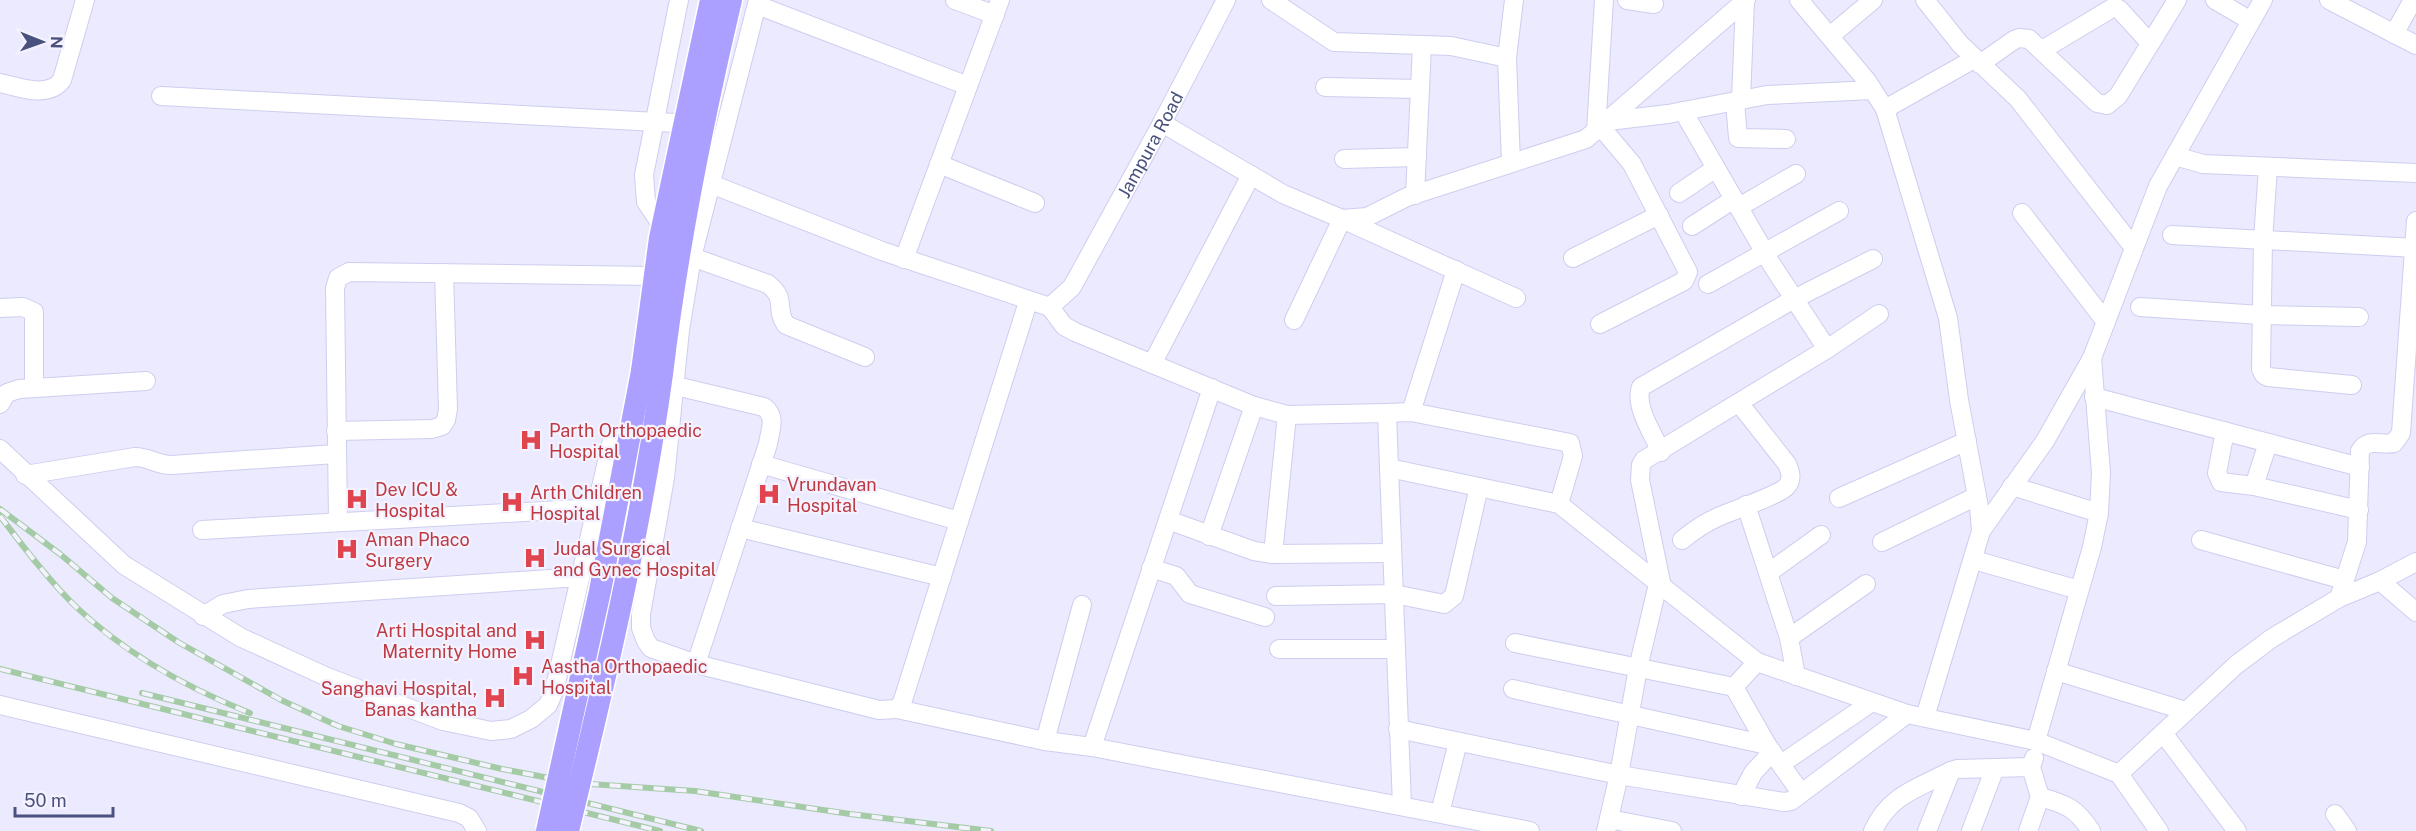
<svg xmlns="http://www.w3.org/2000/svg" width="2416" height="831" font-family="'Public Sans',sans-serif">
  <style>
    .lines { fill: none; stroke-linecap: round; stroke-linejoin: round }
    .minor-casing { stroke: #cdceef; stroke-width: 20 }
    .major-casing { stroke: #fff; stroke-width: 25 }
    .minor { stroke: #fff; stroke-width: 18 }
    .major { stroke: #aba0ff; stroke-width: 22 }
    .rail-casing { stroke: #a5cba6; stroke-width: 6 }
    .rail { stroke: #f4f2ff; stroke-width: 4; stroke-dasharray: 11; stroke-linecap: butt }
    .major-bridge-casing { stroke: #fff; stroke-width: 25; stroke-linecap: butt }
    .major-bridge { stroke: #aba0ff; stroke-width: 22 }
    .labels { text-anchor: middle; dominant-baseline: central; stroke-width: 4.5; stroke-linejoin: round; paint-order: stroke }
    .street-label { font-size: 18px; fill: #49517d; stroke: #f4f2ff }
    .health-label { font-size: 18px; fill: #be3a42; stroke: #f4f2ff; text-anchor: start }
  </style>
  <rect width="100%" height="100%" fill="#eceafe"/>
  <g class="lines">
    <!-- minor casing -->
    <g class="minor-casing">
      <g id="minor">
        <path d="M758,0L692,257L680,330L665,478L641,614V628L646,641L651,648L696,664L879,710L897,709L902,703L1028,302"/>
        <path d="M955,0L995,15"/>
        <path d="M1271,0L1334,42L1451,46L1507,58"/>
        <path d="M1627,0L1654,4"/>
        <path d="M1799,0L1867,81L1885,109L1948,318L1959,400L1979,507L1981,531L1925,717"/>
        <path d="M1925,0L1960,44L2018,99L2134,248"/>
        <path d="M2215,0L2251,21"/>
        <path d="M2329,0L2416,45"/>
        <path d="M757,5L968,86"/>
        <path d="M2394,34L2413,0"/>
        <path d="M1830,36L1873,0"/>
        <path d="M2042,50L2114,7L2119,9L2150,43"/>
        <path d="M1980,64L2014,40L2019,38L2029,39L2097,103L2107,105L2118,96L2177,0"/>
        <path d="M0,83C19,87 48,99 62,80L85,0"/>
        <path d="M1325,87L1420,89"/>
        <path d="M161,96L696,124"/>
        <path d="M1741,100L1745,1"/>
        <path d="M1735,101L1738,138L1786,139"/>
        <path d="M1885,109L1974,59"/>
        <path d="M1683,111L1772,265L1827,349"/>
        <path d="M1608,121L1668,114L1767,95L1873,90"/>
        <path d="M1162,123L1283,194L1342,219L1367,217L1407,197L1586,139L1746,0"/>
        <path d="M1596,131L1604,0"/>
        <path d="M2175,156L2203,164L2416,173"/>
        <path d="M1344,159L1417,157"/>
        <path d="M1511,163L1507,58L1514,0"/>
        <path d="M939,164L1035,203"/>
        <path d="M2268,167L2263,240L2261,369L2264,375L2268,377L2352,385"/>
        <path id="s1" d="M700,182L711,184L882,251L1050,307L1072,287L1162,123L1226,0"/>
        <path d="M1679,193L1716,168"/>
        <path d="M1415,195L1422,46"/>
        <path d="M1739,207L1796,174"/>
        <path d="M2022,213L2106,322"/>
        <path d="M1692,226L1734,199"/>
        <path d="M663,227L646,202L644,175L679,0"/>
        <path d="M2172,235L2416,248"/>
        <path d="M692,257L768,284C788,300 774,308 786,325L865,357"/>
        <path d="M1573,258L1659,215"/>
        <path d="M904,259L1000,0"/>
        <path d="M1708,284L1839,211"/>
        <path d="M1050,307L1064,326L1075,332L1254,406L1287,415L1387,413L1389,468L1559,504L1757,662L1907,714L2036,741L2119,774L2236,665L2272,638L2339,598L2380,581L2416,612"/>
        <path d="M2140,307L2261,315L2359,317"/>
        <path d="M0,308L23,307L34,312V388"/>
        <path d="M1294,320L1342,219L1516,298"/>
        <path d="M1600,324L1684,281L1688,272L1632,164L1601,127"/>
        <path d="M1152,364L1251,175"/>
        <path d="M676,386L764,407C777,417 770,430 768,444L696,664"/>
        <path d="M2094,397L2360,467"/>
        <path d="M0,404L7,393L19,389L146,381"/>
        <path d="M1411,412L1456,270"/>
        <path d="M1387,413L1411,412L1570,443L1573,456L1559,504"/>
        <path d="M336,431L432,429L442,426L446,420L448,409L444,273"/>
        <path d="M2225,431L2217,473L2221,482L2254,486L2359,510"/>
        <path d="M0,449L124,565L240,637L327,677L443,721L491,731L511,729L531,719L548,705L554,691L611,444"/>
        <path d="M1661,452C1653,433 1634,407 1641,387L1794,299L1873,259"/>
        <path d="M761,464L959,521"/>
        <path d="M1389,468L1402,806"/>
        <path d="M25,475L135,457C149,457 157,465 171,465L336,454"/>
        <path d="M2012,486L2099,513"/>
        <path d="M2254,486L2268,443"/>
        <path d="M1839,498L1967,441"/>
        <path d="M1746,505L1789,638L1796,676"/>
        <path d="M1168,520L1254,551L1273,554L1392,553"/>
        <path d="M338,522L335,288L338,278L349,272L655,276"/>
        <path d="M740,528L942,577"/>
        <path d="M202,530L596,508"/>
        <path d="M1981,531L2045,441L2092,358"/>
        <path d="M1209,536L1254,406"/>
        <path d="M1682,540C1693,531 1704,523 1718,517C1731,511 1780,495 1787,486C1793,479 1790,471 1787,464L1739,403"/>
        <path d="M2201,540L2344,580"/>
        <path d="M1882,542L1977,496"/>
        <path d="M1273,554L1287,415"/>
        <path d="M1974,560L2079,590"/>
        <path d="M1151,568L1176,576L1190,594L1265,617"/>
        <path d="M1768,573L1821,535"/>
        <path d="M2380,581L2416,562"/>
        <path d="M1662,587L1640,480L1641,465L1644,460L1827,349L1879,314"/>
        <path d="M1276,596L1394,594L1444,604L1454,596L1479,487"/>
        <path d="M2339,598L2357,542L2360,451C2368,437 2381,446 2394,443L2401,433L2416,221"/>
        <path d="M203,616L223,604L248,599L580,577"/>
        <path d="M1789,638L1866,584"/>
        <path d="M1515,643L1734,687"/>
        <path d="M1279,649H1396"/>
        <path d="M1757,662L1734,687L1767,745L1801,793"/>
        <path d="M2056,671L2186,711"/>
        <path d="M1513,689L1767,745"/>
        <path d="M0,705L459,813L469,818L477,831"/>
        <path d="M897,709L1045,741L1092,747L1530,831"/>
        <path d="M1398,729L1619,775L1638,668L1658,584"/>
        <path d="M2163,733L2237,831"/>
        <path d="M1045,741L1082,605"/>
        <path d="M2036,741L2092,547L2099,513L2101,473L2092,358L2158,186L2263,0"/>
        <path d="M1092,747L1212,388"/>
        <path d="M1781,764L1872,702"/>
        <path d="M2119,774L2159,831"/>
        <path d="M1741,796L1753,773L1772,752"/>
        <path d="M2040,797C2066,804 2076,808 2091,831"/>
        <path d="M1440,813L1458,742"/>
        <path d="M2335,814L2347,831"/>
        <path d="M1609,819L1672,831"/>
        <path d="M1606,831L1619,775L1784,802L1791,801L1907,714"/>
        <path d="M1873,831C1889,795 1918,788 1951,771"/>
        <path d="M1927,831L1951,771L1957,769L2031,767"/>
        <path d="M1971,831L1995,768"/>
        <path d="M2028,831L2040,797L2031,767L2034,758"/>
      </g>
    </g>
    <!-- major casing -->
    <g class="major-casing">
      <g id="major">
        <path d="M642,371L660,238L711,0"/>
        <path d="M662,374C677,248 702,123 731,0"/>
      </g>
    </g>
    <!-- minor -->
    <use href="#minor" class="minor"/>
    <!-- major -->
    <use href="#major" class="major"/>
    <!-- rail casing -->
    <g class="rail-casing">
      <g id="rail">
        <path d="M0,509L60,554L112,598L178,642L281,700L338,726L396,744L502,769L575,783L695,791L850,814L991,831"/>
        <path d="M0,516C23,546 46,577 73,604C124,653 185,687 250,713"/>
        <path d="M0,669L660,831"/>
        <path d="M142,693L701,831"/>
      </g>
    </g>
    <!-- rail -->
    <use href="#rail" class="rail"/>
    <!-- major-bridge casing -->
    <g class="major-bridge-casing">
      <g id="major-bridge">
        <path d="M547,831L600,591L642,371"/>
        <path d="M568,831C605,680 641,528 662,374"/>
      </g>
    </g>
    <!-- major-bridge -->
    <use href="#major-bridge" class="major-bridge"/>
  </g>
  <!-- icons -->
  <defs>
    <g id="hospital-bare" transform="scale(1.8)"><path d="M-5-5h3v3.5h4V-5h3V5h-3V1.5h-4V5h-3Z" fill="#e0444e" stroke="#f4f2ff" stroke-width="2.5" paint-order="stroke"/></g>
  </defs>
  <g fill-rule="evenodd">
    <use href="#hospital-bare" x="531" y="440"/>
    <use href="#hospital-bare" x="769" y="494"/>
    <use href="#hospital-bare" x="357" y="499"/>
    <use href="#hospital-bare" x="512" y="502"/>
    <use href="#hospital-bare" x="347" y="549"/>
    <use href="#hospital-bare" x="535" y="558"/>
    <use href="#hospital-bare" x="535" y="640"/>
    <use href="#hospital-bare" x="523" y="676"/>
    <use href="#hospital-bare" x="495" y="698"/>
  </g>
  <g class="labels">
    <!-- street labels -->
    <g class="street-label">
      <text stroke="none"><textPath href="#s1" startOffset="564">Jampura Road</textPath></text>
    </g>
    <!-- health labels -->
    <g class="health-label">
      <text x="549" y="430">Parth Orthopaedic<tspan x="549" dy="21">Hospital</tspan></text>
      <text x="787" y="484">Vrundavan<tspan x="787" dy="21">Hospital</tspan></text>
      <text x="375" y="489">Dev ICU &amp;<tspan x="375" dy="21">Hospital</tspan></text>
      <text x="530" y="492">Arth Children<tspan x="530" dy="21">Hospital</tspan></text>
      <text x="365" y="539">Aman Phaco<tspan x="365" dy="21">Surgery</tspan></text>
      <text x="553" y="548">Judal Surgical<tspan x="553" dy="21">and Gynec Hospital</tspan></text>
      <text x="517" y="630" text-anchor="end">Arti Hospital and<tspan x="517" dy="21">Maternity Home</tspan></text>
      <text x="541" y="666">Aastha Orthopaedic<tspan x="541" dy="21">Hospital</tspan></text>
      <text x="477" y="688" text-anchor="end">Sanghavi Hospital,<tspan x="477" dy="21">Banas kantha</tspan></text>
    </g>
  </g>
  <!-- north arrow -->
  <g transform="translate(42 42) rotate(91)" stroke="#f4f2ff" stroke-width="4.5" paint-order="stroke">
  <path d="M0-4.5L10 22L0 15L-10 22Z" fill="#49517d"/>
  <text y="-9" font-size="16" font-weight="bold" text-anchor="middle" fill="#49517d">N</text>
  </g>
  <!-- scale -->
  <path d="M15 807v9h98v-9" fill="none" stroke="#49517d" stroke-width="3"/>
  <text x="24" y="807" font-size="18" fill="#49517d" stroke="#f4f2ff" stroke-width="4.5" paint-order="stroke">50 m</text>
</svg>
